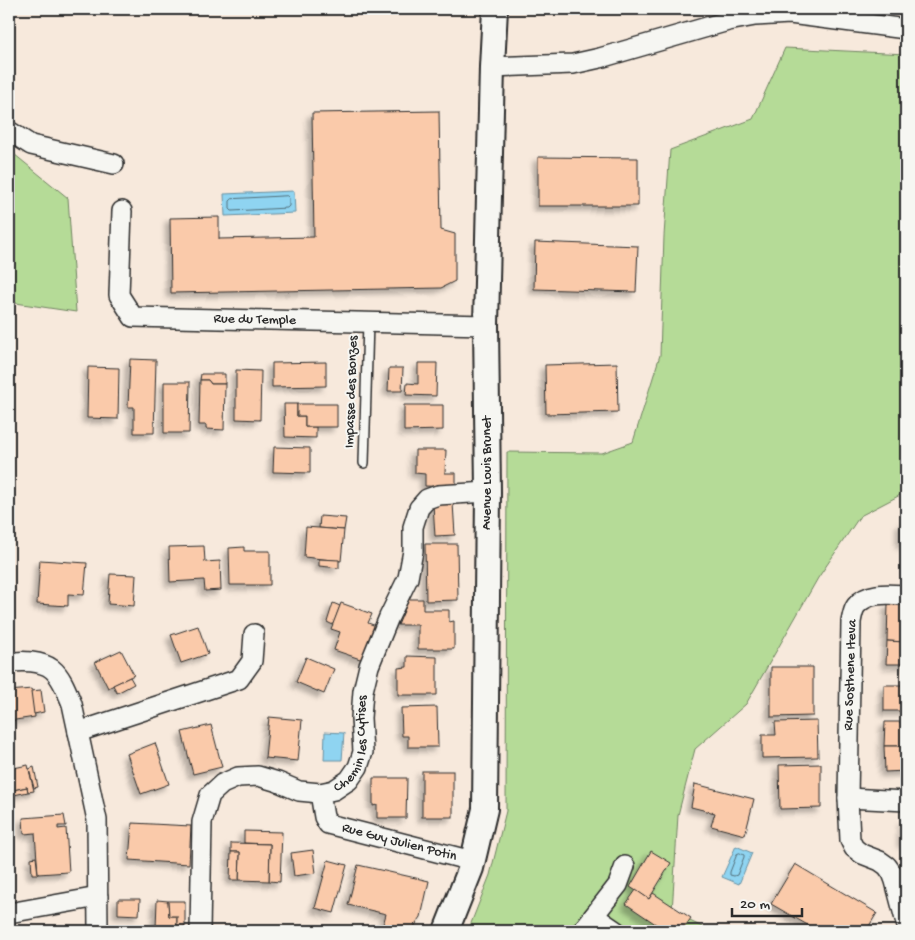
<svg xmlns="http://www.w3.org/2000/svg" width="915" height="940" font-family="'Gochi Hand',sans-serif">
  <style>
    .green { fill: #b5db97; stroke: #708361 }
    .water { fill: #8fd4f1; stroke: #6790a2 }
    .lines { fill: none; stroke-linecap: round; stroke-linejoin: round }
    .shore { stroke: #536f7a; stroke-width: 1 }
    .building { fill: #facaaa; stroke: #2b2b2b; filter: url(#shadow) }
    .service-casing { stroke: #2b2b2b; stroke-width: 12 }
    .minor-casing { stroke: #2b2b2b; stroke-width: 22 }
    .tertiary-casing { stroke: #2b2b2b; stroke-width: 28 }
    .service { stroke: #f6f6f2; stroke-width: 9 }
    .minor { stroke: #f6f6f2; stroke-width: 19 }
    .tertiary { stroke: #f6f6f2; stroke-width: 24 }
    .labels { text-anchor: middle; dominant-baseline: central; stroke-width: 4; stroke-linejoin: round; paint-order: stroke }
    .street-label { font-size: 14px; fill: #2b2b2b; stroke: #f6f6f2 }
  </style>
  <defs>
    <filter id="shadow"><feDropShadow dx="-4.5" dy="4.5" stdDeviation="2.5" flood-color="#0004"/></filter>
  </defs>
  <rect width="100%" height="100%" fill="#f7e9dc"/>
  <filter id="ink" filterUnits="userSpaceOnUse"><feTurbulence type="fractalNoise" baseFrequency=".02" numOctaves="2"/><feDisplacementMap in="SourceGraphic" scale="10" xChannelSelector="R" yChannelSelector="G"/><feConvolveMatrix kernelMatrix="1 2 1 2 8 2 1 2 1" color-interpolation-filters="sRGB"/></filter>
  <g filter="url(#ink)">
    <!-- green -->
    <g class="green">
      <path d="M785,48L906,54V492L860,516L818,578L746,704L695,749L678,815L672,912L710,931H468L490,875L506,811L507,452L602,453L633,442L660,355L664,236L670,150L753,119Z"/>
      <path d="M9,150L68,198L76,312L9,302Z"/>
    </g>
    <!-- water -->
    <g class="water">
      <path d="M294,191L295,213L225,216L224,194Z"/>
      <path d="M325,732L344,733L342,760H324Z"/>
      <path d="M736,846L752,853L739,884L722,877Z"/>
    </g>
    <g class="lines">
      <!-- shore -->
      <g class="shore">
        <path d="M287,196L289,198V206L287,208L232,211L230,209V201L232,199Z"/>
        <path d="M740,853L744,855V857L737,875L734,876L730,875V872L737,854Z"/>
      </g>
    </g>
    <!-- building -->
    <g class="building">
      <path d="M439,111L441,230L455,234V281L441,288L171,293L170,218L219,217V239L314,237L312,113Z"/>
      <path d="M538,157L638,158V206H538Z"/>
      <path d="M535,242L638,246L636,292L534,289Z"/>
      <path d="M130,359L156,360L154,433H134V407H128Z"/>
      <path d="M326,362V386L272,387V363Z"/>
      <path d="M418,363H437L436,396L406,395L407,383L418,384Z"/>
      <path d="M617,363L618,412L546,414L545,365Z"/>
      <path d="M88,367L119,368L118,419L87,418Z"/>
      <path d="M389,368H403L402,391H388Z"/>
      <path d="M236,370L261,371L260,420L236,419Z"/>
      <path d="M201,374H225V384H211L208,380H200Z"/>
      <path d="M200,380H208L211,384H225L224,430L206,429V425H199Z"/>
      <path d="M164,382H190L189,433H164Z"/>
      <path d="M284,404H297V416H305V427H316V438L285,437Z"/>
      <path d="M297,404H337V427H305V416H297Z"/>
      <path d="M404,405H443V430L404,431Z"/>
      <path d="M274,447L310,448V473L273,472Z"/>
      <path d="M415,450H446L445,473H456V487L425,486V474L415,473Z"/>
      <path d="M453,503L455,535L435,536L433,504Z"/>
      <path d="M320,516L346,518L344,530L319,528Z"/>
      <rect x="901" y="522" width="5" height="22"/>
      <path d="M306,527L344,530L341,561L304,557Z"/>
      <path d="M425,544H457L458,600L426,601Z"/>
      <path d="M204,546L205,562L220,561L221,590L205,591L204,580L170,582L169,547Z"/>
      <path d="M244,547V551H270V585H230L229,548Z"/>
      <path d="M319,559L339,560V568L319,566Z"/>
      <path d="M40,560L87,563L84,595L68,594V606L37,604Z"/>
      <path d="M110,574L136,575L134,606L108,604Z"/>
      <path d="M409,599H423V610H449V622L454,621V649H418V625H398Z"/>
      <path d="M333,603L340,606L333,625L327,622Z"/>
      <path d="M341,603L372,614L368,623L379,627L363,660L334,650L340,632L331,629Z"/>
      <path d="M888,604L906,605V642L887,641Z"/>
      <path d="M198,626L208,654L181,663L171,635Z"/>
      <path d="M887,641L906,642V664H886Z"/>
      <path d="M121,650L134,675L108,688L95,662Z"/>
      <path d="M407,656L437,657V695H398V668L407,667Z"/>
      <path d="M306,657L334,669L324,694L296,682Z"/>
      <path d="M771,667H813V716L771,717Z"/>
      <path d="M130,677L134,684L117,693L113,685Z"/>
      <rect x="884" y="685" width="22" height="26"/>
      <path d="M32,689L35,717L9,721V691Z"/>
      <path d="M41,690L44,712L34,714L31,691Z"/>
      <path d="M437,707L438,747H408V736H402L401,708Z"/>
      <path d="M269,717L302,720L298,761L265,758Z"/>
      <path d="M817,721L818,757L762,758V735H776L775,722Z"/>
      <path d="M885,722H906V746H884Z"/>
      <path d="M211,725L222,767L193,774L182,732Z"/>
      <path d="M155,743L169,784L141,794L127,754Z"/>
      <path d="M884,746H906V771L885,772Z"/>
      <path d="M821,764V808L780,809L779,765Z"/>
      <path d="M28,765L34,791L28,792L27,787L9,791V769Z"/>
      <path d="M34,767L38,787L34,788L29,769Z"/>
      <rect x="422" y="771" width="31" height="46"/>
      <path d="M373,778H407L406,818H377V805L373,806Z"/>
      <path d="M695,784L754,799L745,835L711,826L715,813L691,807Z"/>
      <path d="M27,787L28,792L9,796V791Z"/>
      <path d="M64,815L66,826H58V829L66,828L69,872L38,874L35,833L24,834L23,818Z"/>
      <path d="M903,821H906V843H902Z"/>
      <path d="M132,823L191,826L189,864L129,860Z"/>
      <path d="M244,831L282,832L280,882L269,881L270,844L244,843Z"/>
      <path d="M231,843L270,844L269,881L239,880L240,852H231Z"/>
      <path d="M313,850L316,873L294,876L291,853Z"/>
      <path d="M651,851L671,863L649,899L630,887Z"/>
      <path d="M231,852H240L239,880H230Z"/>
      <path d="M36,857L38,874H32L31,858Z"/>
      <path d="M328,860L347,865L334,913L315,908Z"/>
      <path d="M795,864L877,913L866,931H834L830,929L828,931H818L771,904Z"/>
      <path d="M358,865L429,881L421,917L411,931H391L382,929L386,914L348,905Z"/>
      <path d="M636,890L649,899L653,893L691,918L682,931H666L626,904Z"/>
      <path d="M118,899H140L139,915L118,914Z"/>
      <path d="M157,900L168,901L169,916H177V929L156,928Z"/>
      <path d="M168,901H185V931H177V916H169Z"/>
      <path d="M132,926L164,928V931H131Z"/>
    </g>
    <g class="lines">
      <!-- service casing -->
      <g class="service-casing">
        <path id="service" d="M364,463L368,322"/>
      </g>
      <!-- minor casing -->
      <g class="minor-casing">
        <g id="minor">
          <path d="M492,67L573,64L600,58L728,21L755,16L790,14L906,29"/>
          <path d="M9,131L31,145L114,164"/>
          <path id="s1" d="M122,211L119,295L133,317L486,325"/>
          <path d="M906,595C890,594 867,591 856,606C853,610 852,617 851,622L848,798L850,840L854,848L862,854L880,861L887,866L892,873L895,881L906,923"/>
          <path d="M9,663C21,660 42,661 52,669C62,677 67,692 72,704L97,820L98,931"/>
          <path d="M78,732L239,679L252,661L254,634"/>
          <path id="s2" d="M320,793L324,817L328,824L472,861"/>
          <path d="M848,798L906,801"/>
          <path d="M9,913L98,897"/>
          <path d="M594,916L616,931"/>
          <path id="s3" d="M200,931L202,822L210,795L222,784L238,777L258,776L278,782L299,791L320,793L334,790L349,780L358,767L363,752L361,718L363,691L369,666L389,617L408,578L413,551V527L419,508L427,499L438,495L488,492"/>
          <path d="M582,931L618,885L625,866"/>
        </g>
      </g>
      <!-- tertiary casing -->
      <g class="tertiary-casing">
        <path id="tertiary" d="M446,931L471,868L485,809L488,492L486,325L492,67L495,9"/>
      </g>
      <!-- service -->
      <use href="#service" class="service"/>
      <!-- minor -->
      <use href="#minor" class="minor"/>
      <!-- tertiary -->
      <use href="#tertiary" class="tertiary"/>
    </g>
  </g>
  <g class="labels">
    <!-- street labels -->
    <g class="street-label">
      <text stroke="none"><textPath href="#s1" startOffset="232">Rue du Temple</textPath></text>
      <text transform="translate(352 392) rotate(-88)">Impasse des Bonzes</text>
      <text transform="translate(487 473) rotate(-90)">Avenue Louis Brunet</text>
      <text transform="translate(851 675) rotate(-88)">Rue Sosthene Iteva</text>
      <text stroke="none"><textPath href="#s3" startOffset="324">Chemin les Cytises</textPath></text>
      <text stroke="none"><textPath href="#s2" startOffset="106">Rue Guy Julien Potin</textPath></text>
    </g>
  </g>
  <!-- margin -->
  <rect width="915" height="940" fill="none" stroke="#f6f6f2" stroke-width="30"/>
  <rect x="15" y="15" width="885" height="910" fill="none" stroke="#2b2b2b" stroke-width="2" filter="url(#ink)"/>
  <!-- scale -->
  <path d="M732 908v8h70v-8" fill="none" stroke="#2b2b2b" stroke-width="2.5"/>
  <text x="740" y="908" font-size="15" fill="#2b2b2b" stroke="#f6f6f2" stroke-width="4" paint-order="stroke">20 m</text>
</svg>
